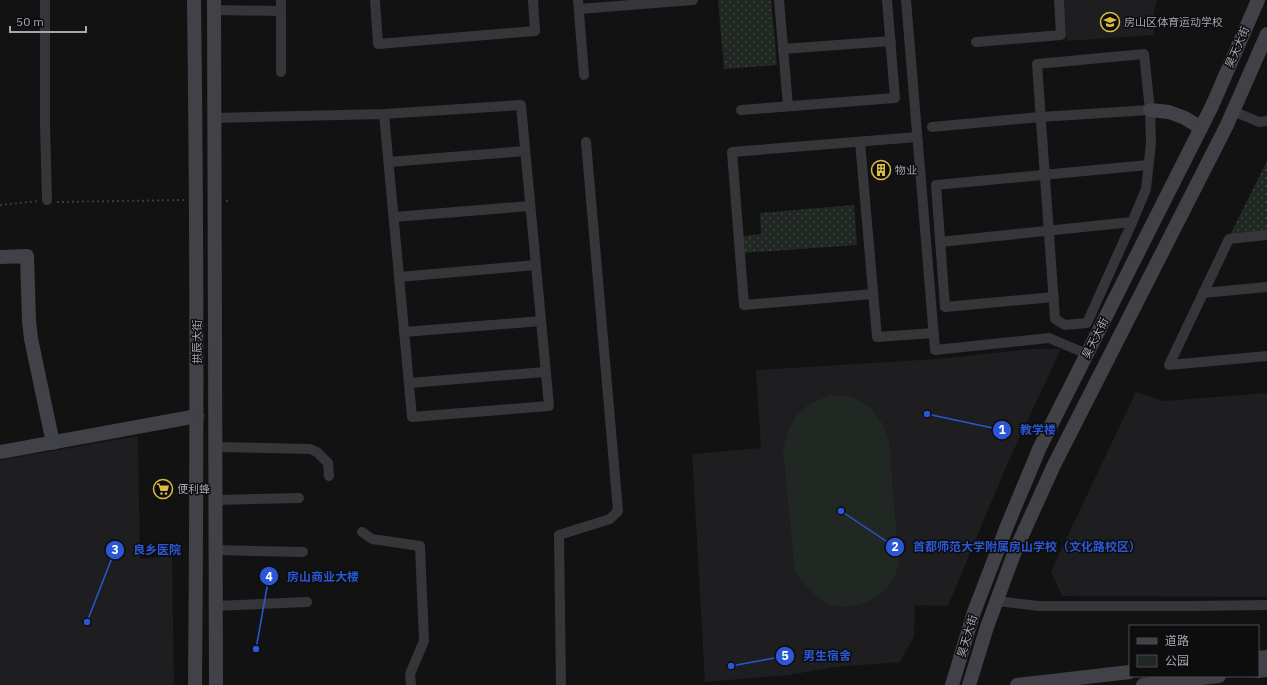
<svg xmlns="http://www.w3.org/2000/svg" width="1267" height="685" font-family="'IBM Plex Sans','Noto Sans SC',sans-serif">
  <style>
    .built { fill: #1e1e20 }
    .grass { fill: url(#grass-dots) }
    .park { fill: #212722 }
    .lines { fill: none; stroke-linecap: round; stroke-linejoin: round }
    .path { stroke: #393a3f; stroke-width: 2; stroke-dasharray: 2 3; stroke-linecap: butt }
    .street { stroke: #35353a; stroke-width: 10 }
    .secondary { stroke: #414247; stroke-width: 14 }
    .labels { text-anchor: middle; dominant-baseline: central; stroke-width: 3; stroke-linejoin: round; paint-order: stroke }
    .poi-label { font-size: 11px; fill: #a5a7b2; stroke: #0d0d0e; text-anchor: start }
    .street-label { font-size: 11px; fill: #a5a7b2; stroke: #0d0d0e }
    .leader { fill: none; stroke: #2b57d4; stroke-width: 1.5 }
    .callout-dot { fill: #2b57d4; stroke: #0d0d0e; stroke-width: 1.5 }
    .mark-label { font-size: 12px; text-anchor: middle; font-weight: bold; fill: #fff }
    .callout-label { font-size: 12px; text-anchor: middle; font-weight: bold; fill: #2b57d4; stroke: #0d0d0e; stroke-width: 3; stroke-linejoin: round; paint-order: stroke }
  </style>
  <defs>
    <pattern id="grass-dots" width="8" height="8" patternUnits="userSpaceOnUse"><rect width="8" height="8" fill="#212722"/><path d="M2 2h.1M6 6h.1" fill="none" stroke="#3e4440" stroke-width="1.8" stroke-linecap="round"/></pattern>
  </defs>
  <rect width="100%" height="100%" fill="#121213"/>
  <!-- built -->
  <g class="built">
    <path d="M1064,0H1157L1154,10V35L1067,41Z"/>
    <path d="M1031,349H1061L1008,462L948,606L915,605L914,637L900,662L835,667L789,675L705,682L692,454L761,448L756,370L937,359Z"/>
    <path d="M1136,392L1164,401L1267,393V597L1062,596L1051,571Z"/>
    <path d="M138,436L140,559L172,556L174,685H0V460Z"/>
  </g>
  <!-- grass -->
  <g class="grass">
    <path d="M718,0H771L777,65L724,69Z"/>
    <path d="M1267,161V232L1230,235Z"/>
    <path d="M854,205L857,245L743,253L742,236L761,234L760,213Z"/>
  </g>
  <!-- park -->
  <path class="park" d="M832,395L852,397L869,407L883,424L889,442L899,563C897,568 896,575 893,580C879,600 855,611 832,605C818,601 803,583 795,572L783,450C788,430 793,415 811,403C817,400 825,398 832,395Z"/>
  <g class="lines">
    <!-- path -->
    <g class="path">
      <path d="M226,201H231"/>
      <path d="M57,202L184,200"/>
      <path d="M0,205L39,201"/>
    </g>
    <!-- street -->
    <g class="street">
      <path d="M45,0V124L47,200"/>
      <path d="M375,0L378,44L535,31L533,0"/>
      <path d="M578,0L584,75"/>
      <path d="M779,0L788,106"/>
      <path d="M906,0L935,350L1049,338L1087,354"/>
      <path d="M579,9L693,0"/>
      <path d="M214,10L281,11V0"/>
      <path d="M976,42L1061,35L1059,0"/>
      <path d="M783,49L891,41"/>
      <path d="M1144,54L1150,110L1151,143L1146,189L1131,225L1087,323L1065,325L1055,319L1037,64Z"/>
      <path d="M281,72V11"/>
      <path d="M741,110L895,98L887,0"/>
      <path d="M1233,111L1259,122L1267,121"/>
      <path d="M214,118L384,114L521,105L549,406L412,417L384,114"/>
      <path d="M932,127L1040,117L1150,110"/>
      <path d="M860,142L877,337L934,333"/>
      <path d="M389,162L525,151"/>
      <path d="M394,217L530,206"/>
      <path d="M1267,235L1229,239L1169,365L1267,356"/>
      <path d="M940,242L1132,222"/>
      <path d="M399,277L536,265"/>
      <path d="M1203,293L1267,287"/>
      <path d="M873,294L744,305L732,152L917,137"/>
      <path d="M1054,297L945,307L936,185L1148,165"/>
      <path d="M404,332L541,321"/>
      <path d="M409,383L545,372"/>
      <path d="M215,447L310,449L317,452L328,463L329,476"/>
      <path d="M215,500L299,498"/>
      <path d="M362,532L372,539L420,546L424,641L410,674L411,685"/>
      <path d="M215,550L303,552"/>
      <path d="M997,601L1038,606H1192L1267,605"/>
      <path d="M215,606L307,602"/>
      <path d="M561,685L559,535L610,519L618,511L586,142"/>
    </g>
    <!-- secondary -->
    <g class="secondary">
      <path d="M194,0C197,228 197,457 195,685"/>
      <path d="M214,0L216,685"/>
      <path d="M1150,110L1169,112L1185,118L1201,128"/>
      <path d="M0,257L27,256L29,321L31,339L53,443"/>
      <path d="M0,452L197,416"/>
      <path d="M1258,658L1267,657"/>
      <path d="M1258,671L1267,670"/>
      <path d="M952,685L974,612L1007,526L1040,447L1212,106L1258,0"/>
      <path d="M969,685L987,627L1015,551L1054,465L1227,125L1267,34"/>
      <path d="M1017,685L1130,672"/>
      <path d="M1143,685L1219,676"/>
    </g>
  </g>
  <!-- icons -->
  <defs>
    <g id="school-ring" transform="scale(1)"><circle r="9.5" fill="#0d0d0e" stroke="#debc3f" stroke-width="1.5"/><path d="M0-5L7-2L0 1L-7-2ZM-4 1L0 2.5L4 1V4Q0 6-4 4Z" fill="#debc3f"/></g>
    <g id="building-ring" transform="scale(1)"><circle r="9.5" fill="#0d0d0e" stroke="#debc3f" stroke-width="1.5"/><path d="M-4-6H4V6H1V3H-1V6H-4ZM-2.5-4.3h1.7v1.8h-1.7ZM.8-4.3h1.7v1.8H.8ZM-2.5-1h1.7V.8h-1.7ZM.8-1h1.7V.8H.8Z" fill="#debc3f"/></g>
    <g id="supermarket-ring" transform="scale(1)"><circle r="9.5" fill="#0d0d0e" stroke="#debc3f" stroke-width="1.5"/><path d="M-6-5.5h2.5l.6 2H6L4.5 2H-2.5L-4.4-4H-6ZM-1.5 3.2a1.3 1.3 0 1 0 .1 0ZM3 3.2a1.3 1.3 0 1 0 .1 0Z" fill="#debc3f"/></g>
  </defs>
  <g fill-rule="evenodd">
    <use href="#school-ring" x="1110" y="22"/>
    <use href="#building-ring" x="881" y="170"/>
    <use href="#supermarket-ring" x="163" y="489"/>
  </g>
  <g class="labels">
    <!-- poi labels -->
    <g class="poi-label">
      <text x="1124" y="22">房山区体育运动学校</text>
      <text x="895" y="170">物业</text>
      <text x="177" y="489">便利蜂</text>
    </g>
    <!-- street labels -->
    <g class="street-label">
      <text transform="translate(1237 47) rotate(-67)">昊天大街</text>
      <text transform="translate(1095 338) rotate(-63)">昊天大街</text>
      <text transform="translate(197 342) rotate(-90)">拱辰大街</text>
      <text transform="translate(967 636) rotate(-73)">昊天大街</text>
    </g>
  </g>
  <!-- callouts -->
  <path class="leader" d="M927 414L1002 430M841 511L895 547M87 622L115 550M256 649L269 576M731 666L785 656"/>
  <g class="callout-dot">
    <circle cx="927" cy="414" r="4"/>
    <circle cx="841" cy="511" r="4"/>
    <circle cx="87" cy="622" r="4"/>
    <circle cx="256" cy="649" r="4"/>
    <circle cx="731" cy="666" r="4"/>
    <circle cx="1002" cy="430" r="10"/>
    <circle cx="895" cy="547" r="10"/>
    <circle cx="115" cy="550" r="10"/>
    <circle cx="269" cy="576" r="10"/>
    <circle cx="785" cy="656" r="10"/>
  </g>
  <g class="mark-label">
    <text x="1002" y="434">1</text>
    <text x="895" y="551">2</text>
    <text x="115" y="554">3</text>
    <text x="269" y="581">4</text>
    <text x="785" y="660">5</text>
  </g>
  <g class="callout-label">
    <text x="1038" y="434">教学楼</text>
    <text x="1027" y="551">首都师范大学附属房山学校（文化路校区）</text>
    <text x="157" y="554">良乡医院</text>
    <text x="323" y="581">房山商业大楼</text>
    <text x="827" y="660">男生宿舍</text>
  </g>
  <!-- legend -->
  <rect x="1129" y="625" width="130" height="52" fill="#0d0d0e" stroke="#4a4b50"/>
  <rect x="1137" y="638" width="20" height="6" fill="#414247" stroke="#4a4b50"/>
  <text x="1165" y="645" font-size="12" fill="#a5a7b2">道路</text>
  <rect x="1137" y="655" width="20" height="12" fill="#212722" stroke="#4a4b50"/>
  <text x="1165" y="665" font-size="12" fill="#a5a7b2">公园</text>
  <!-- scale -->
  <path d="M10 26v6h76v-6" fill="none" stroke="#a5a7b2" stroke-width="2"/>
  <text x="16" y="26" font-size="12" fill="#a5a7b2" stroke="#0d0d0e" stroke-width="3" paint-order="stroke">50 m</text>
</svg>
